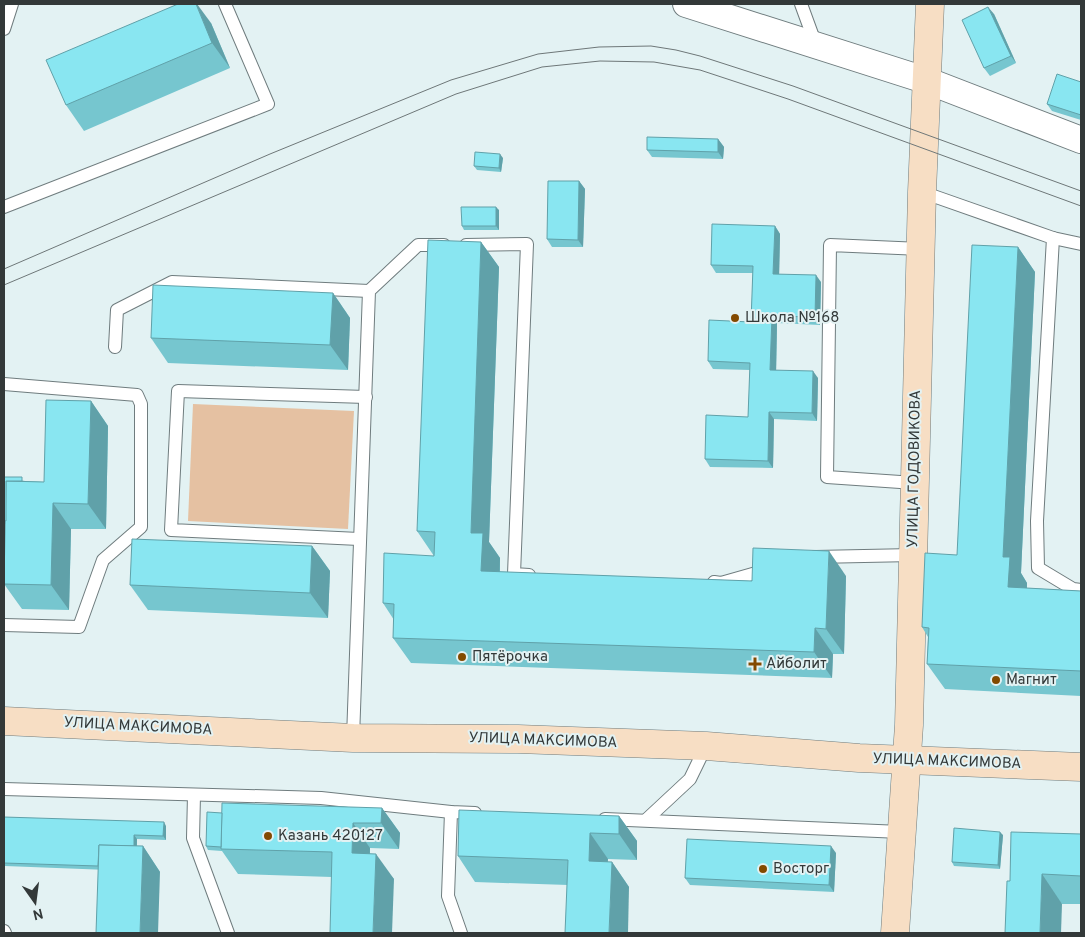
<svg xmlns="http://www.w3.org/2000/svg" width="1085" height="937" font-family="Overpass,sans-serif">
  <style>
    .green { fill: #e5c1a2 }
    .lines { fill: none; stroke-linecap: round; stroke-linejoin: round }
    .lane-casing { stroke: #6f7c7e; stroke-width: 14 }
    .street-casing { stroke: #6f7c7e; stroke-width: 28 }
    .secondary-casing { stroke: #6f7c7e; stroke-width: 29 }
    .lane { stroke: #fff; stroke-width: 12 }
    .street { stroke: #fff; stroke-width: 26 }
    .secondary { stroke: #f7dec4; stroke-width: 28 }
    .tram { stroke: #6e7778; stroke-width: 1 }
    .wall { fill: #76c6cf }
    .shaded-wall { fill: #60a1a9 }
    .building { fill: #89e6f1; stroke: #60a1a9 }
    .poi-dot { fill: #834a00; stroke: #e3f2f3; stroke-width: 2 }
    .labels { text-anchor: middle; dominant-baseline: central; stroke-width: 4; stroke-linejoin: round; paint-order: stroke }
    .poi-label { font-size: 15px; fill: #333939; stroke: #e3f2f3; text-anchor: start }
    .street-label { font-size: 15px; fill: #333939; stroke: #e3f2f3 }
  </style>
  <rect width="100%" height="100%" fill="#e3f2f3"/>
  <!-- green -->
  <path class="green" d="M193,404L354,411L348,529L188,521Z"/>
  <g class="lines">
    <!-- lane casing -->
    <g class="lane-casing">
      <g id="lane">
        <path d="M801,4L816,45"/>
        <path d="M4,29L12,4"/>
        <path d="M922,192L1053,238L1037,521L1038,568L1073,589L1081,590"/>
        <path d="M4,207L268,104L225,4"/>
        <path d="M1053,238L1081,244"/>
        <path d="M466,245L527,244L514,574L529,575"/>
        <path d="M115,347L117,310L172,282L369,291"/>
        <path d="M4,384L137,395L141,404V527L103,560L79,627L4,625"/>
        <path d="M915,483L827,477L830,245L921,249"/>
        <path d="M359,539L171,530L178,391L366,397"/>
        <path d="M815,557L913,555"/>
        <path d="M714,582L721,583L767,570"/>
        <path d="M353,738L369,291L418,245H444"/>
        <path d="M4,789L321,798L451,812L475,813"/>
        <path d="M194,795L193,838L228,933"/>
        <path d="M451,812L448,896L461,933"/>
        <path d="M605,819L901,832"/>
        <path d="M646,820L690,779L706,746"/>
        <path d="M4,931L5,933"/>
      </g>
    </g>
    <!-- street casing -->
    <g class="street-casing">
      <path id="street" d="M686,4L928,81L1081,140"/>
    </g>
    <!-- secondary casing -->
    <g class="secondary-casing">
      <g id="secondary">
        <path d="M4,721L353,738L518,739L706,746L859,758L1081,767"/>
        <path d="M895,933L909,725L922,192L930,4"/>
      </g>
    </g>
    <!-- lane -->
    <use href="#lane" class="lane"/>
    <!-- street -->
    <use href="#street" class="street"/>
    <!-- secondary -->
    <use href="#secondary" class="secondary"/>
    <!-- tram -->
    <g class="tram">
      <path d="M4,269L270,154L451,80L538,54L599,47L651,46L676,50L700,56L793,86L1081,191"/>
      <path d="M4,285L456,94L542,67L600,61L654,62L700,70L788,99L1081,206"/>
    </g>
  </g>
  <!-- wall -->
  <g class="wall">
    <path d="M994,14L1016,63L990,76L984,68Z"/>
    <path d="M211,23L230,68L84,131L66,105Z"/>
    <path d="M1081,82V120L1052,111L1047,104Z"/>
    <path d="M718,139L724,147L723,159L652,157L647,150Z"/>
    <path d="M503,158L501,172L477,170L474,166Z"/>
    <path d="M579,181L585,189L583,247H552L547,239Z"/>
    <path d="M499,210V230H464L462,226Z"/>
    <path d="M775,226L780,234L779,274L821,282L820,325L777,323L776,370L818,378L817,421L774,419L773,468L710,467L705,459L748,417L750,370L713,369L708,361L751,322L753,273H716L711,265Z"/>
    <path d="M481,242L499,267L489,542L500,558V572L752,581L846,576L844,654H833L832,678L411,663L393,638L394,620L383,603L434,556L417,531Z"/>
    <path d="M1018,247L1035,272L1021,573L1027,583V588L1081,591V696L945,689L927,664L928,637L922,627L957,555Z"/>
    <path d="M333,293L350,318L348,370L168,363L151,338Z"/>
    <path d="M91,401L108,426L106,529H71L69,610L22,609L4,584L6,524H4V477L25,481L44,482Z"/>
    <path d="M312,546L330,571L328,618L148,610L130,585Z"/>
    <path d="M382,808L400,833L399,849L370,848V854L394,879L238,874L222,851L208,850L206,846L222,813Z"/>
    <path d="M619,816L637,841V860L608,859L607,862H612L629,887L475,882L458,856Z"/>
    <path d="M4,817L166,826V840L137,839V846H143L160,872L5,866L4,865Z"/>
    <path d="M1081,834V904H1062L1010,881Z"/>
    <path d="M1003,835L1000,869L954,866L952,862Z"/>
    <path d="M836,853L834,892L690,885L685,878Z"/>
  </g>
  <!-- shaded-wall -->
  <g class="shaded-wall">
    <path d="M196,4H197L211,23L230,68L212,43Z"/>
    <path d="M988,7L994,14L1016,63L1011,56Z"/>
    <path d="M718,139L724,147L723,159L718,152Z"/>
    <path d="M500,154L503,158L501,172L499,168Z"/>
    <path d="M579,181L585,189L583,247L578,240Z"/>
    <path d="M496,207L499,210V230L496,226Z"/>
    <path d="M775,226L780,234L779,281L773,274Z"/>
    <path d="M481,242L499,267L489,542L500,558L499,597L481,571L471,533Z"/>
    <path d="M1018,247L1035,272L1021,573L1027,583L1026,613L1008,587L1003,557Z"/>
    <path d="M816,275L821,282L820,325L815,317Z"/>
    <path d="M333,293L350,318L348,370L330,345Z"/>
    <path d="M772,316L777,323L776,377L770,370Z"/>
    <path d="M813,371L818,378L817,421L812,413Z"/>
    <path d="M91,401L108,426L106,529L88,504Z"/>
    <path d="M769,412L774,419L773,468L768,461Z"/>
    <path d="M53,503L71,529L69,610L51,585Z"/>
    <path d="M312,546L330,571L328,618L310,593Z"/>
    <path d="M829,551L846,576L844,654L826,629Z"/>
    <path d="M815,628L833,654L832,678L814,652Z"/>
    <path d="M382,808L400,833L399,849L381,823Z"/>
    <path d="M619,816L637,841V860L619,834Z"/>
    <path d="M164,822L166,826V840L163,836Z"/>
    <path d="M353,823L370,848L369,878L352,853Z"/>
    <path d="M1000,832L1003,835L1000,869L998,865Z"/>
    <path d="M590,833L608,859L606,886L589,861Z"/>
    <path d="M134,835L137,839L136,870L133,867Z"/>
    <path d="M143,846L160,872L158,933H140Z"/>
    <path d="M831,846L836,853L834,892L829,885Z"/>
    <path d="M376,854L394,879L392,933H373Z"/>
    <path d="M612,862L629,887L628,933H609Z"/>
    <path d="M1042,874L1062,904L1061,933H1040Z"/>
  </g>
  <!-- building -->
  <g class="building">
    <path d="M178,4H196L212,43L66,105L46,60Z"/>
    <path d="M988,7L1011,56L984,68L962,20Z"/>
    <path d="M1057,74L1081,82V115L1047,104Z"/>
    <path d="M647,137L718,139V152L647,150Z"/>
    <path d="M475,152L500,154L499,168L474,166Z"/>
    <path d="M548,181H579L578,240L547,239Z"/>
    <path d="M461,207H496V226H462Z"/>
    <path d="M712,224L775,226L773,274L816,275L815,317L772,316L770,370L813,371L812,413L769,412L768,461L705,459L706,415L748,417L750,363L708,361L709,320L751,322L753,266L711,265Z"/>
    <path d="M428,240L481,242L471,533H483L481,571L752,581L753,548L829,551L826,629L815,628L814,652L393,638L394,604L383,603L384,553L434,556L435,532L417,531Z"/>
    <path d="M972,245L1018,247L1003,557H1010L1008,587L1081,591V671L927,664L929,628L922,627L925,553L957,555Z"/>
    <path d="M153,285L333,293L330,345L151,338Z"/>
    <path d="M46,400L91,401L88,504L53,503L51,585L4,584L6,481L44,482Z"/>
    <path d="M4,477H22V481H6V521L4,520Z"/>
    <path d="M132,539L312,546L310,593L130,585Z"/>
    <path d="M222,803L382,808L381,823H353L352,853L376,854L373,933H330L332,852L221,849Z"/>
    <path d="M459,810L619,816V834L590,833L589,861L612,862L609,933H565L568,860L458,856Z"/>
    <path d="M207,812L222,813L221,847L206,846Z"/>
    <path d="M4,817L164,822L163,836L134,835V846L99,845L98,866L4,863Z"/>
    <path d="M954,828L1000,832L998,865L952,862Z"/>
    <path d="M1011,832L1081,834V876L1042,874L1040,933H1005L1007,881H1010Z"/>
    <path d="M687,839L831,846L829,885L685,878Z"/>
    <path d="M99,845L143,846L140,933H96Z"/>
  </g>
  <!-- markers -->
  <g class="poi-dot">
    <circle cx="735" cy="318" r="5"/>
    <circle cx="462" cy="657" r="5"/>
    <path d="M752.5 656.5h5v5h5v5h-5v5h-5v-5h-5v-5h5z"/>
    <circle cx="996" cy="680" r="5"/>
    <circle cx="268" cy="836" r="5"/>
    <circle cx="763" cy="869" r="5"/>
  </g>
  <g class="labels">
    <!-- poi labels -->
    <g class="poi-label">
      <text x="745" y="318">Школа №168</text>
      <text x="472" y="657">Пятёрочка</text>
      <text x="766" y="664">Айболит</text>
      <text x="1006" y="680">Магнит</text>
      <text x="278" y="836">Казань 420127</text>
      <text x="773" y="869">Восторг</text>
    </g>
    <!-- street labels -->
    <g class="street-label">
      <text transform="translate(915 469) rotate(-89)">УЛИЦА ГОДОВИКОВА</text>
      <text transform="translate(138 727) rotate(3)">УЛИЦА МАКСИМОВА</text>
      <text transform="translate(543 741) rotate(2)">УЛИЦА МАКСИМОВА</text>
      <text transform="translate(947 762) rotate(2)">УЛИЦА МАКСИМОВА</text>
    </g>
  </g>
  <!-- border -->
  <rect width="1085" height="937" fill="none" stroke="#333939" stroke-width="10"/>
  <!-- north arrow -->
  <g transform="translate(35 902) rotate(166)" stroke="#e3f2f3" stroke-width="4" paint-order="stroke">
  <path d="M0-4L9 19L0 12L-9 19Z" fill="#333939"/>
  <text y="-8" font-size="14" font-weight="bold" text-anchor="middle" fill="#333939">N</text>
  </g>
</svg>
